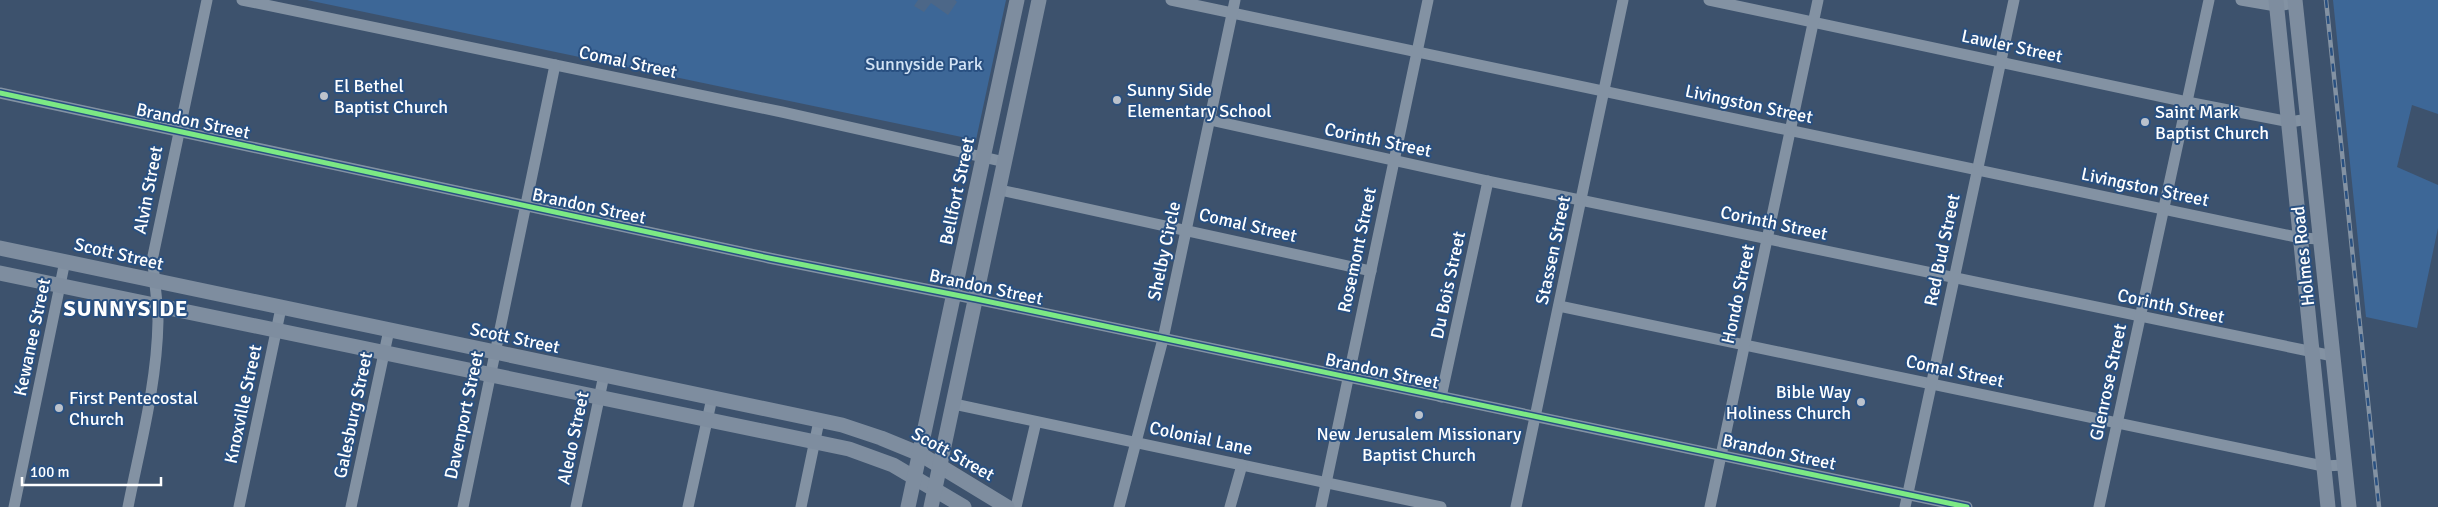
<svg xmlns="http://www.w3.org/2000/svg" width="2438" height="507" font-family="Signika,sans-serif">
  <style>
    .green { fill: #3d6797 }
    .water { fill: #4c6788 }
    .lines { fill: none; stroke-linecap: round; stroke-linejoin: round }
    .street { stroke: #8392a3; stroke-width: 11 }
    .secondary { stroke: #7e8d9f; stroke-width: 15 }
    .rail-casing { stroke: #8392a3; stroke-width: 4.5 }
    .rail { stroke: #295081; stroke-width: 2.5; stroke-dasharray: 8; stroke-linecap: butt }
    .cycleway-casing { stroke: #295081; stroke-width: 8 }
    .cycleway { stroke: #7ce984; stroke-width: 5 }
    .poi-dot { fill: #bbc2cc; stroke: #295081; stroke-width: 2 }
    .labels { text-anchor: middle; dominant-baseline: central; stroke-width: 4; stroke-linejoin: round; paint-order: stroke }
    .street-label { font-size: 18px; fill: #fff; stroke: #295081 }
    .park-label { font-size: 18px; fill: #d3e3f5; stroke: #295081 }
    .poi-label { font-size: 18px; fill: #fff; stroke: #295081; text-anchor: start }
    .district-label { font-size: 22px; font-weight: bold; letter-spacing: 1px; fill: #fff; stroke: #295081 }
  </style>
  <rect width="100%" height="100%" fill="#3d526d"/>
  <!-- green -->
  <g class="green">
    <path d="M307,0H1006L976,140Z"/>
    <path d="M2333,0H2438V114L2412,105L2397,167L2438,185V228L2417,328L2366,317Z"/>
  </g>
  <!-- water -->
  <path class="water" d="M918,0H955L957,2L948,15L931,3L924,12L914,6Z"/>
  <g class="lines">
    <!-- street -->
    <g class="street">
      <path d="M242,0L782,112L1005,162"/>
      <path d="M1171,0L2301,238L2320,239"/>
      <path d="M1709,0L2187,102L2290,122L2308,119"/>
      <path d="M2241,0L2276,6L2295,3"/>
      <path d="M0,93L769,258L976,299L1967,507"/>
      <path d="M1210,120L1488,181L2333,356"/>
      <path d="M1000,190L1371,271"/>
      <path d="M1559,306L2323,466L2345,465"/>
      <path d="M1441,397L1488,181"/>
      <path d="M954,404L1441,507"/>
      <path d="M14,507L65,261"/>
      <path d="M128,507C140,446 157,384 158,321C158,300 153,278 153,256L207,0"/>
      <path d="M239,507L281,308"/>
      <path d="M351,507L389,330"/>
      <path d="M463,507L555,65"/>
      <path d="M576,507L604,375"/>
      <path d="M688,507L712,398"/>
      <path d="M801,507L819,421"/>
      <path d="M1016,507L1036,422"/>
      <path d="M1119,507L1163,339L1235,0"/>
      <path d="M1230,507L1242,465"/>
      <path d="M1321,507L1428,0"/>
      <path d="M1516,507L1623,0"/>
      <path d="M1710,507L1818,0"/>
      <path d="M1905,507L2014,0"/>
      <path d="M2099,507L2209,0"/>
    </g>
    <!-- secondary -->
    <g class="secondary">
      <path d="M2276,0L2328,507"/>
      <path d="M2295,0L2349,507"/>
      <path d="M0,248L842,425L881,438L920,454L1007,507"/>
      <path d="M0,273L849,449L893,465L964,507"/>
      <path d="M908,507L1017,0"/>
      <path d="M931,507L1039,0"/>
    </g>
    <!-- rail casing -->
    <g class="rail-casing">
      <path id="rail" d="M2326,0L2379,507"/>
    </g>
    <!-- rail -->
    <use href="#rail" class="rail"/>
    <!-- cycleway casing -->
    <g class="cycleway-casing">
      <path id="cycleway" d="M0,93L769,258L976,299L1967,507"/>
    </g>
    <!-- cycleway -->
    <use href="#cycleway" class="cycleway"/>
  </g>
  <!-- markers -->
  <g class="poi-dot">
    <circle cx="324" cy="96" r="5"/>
    <circle cx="1117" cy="100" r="5"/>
    <circle cx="2145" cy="122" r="5"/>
    <circle cx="1861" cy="402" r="5"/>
    <circle cx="59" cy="408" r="5"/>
    <circle cx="1419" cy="415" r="5"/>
  </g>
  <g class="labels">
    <!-- street labels -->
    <g class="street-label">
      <text transform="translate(2012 46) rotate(12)">Lawler Street</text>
      <text transform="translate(628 62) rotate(12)">Comal Street</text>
      <text transform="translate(1749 104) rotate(12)">Livingston Street</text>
      <text transform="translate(193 121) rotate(12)">Brandon Street</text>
      <text transform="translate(1378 140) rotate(12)">Corinth Street</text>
      <text transform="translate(2145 187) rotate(12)">Livingston Street</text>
      <text transform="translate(148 190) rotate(-79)">Alvin Street</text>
      <text transform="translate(957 191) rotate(-78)">Bellfort Street</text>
      <text transform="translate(589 206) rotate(12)">Brandon Street</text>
      <text transform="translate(1774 223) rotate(12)">Corinth Street</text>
      <text transform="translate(1248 225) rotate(13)">Comal Street</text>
      <text transform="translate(1357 250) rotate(-78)">Rosemont Street</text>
      <text transform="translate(1553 250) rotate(-78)">Stassen Street</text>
      <text transform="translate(1942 250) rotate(-78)">Red Bud Street</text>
      <text transform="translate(1164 251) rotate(-78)">Shelby Circle</text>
      <text transform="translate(119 254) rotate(13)">Scott Street</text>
      <text transform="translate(2303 256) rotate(-96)">Holmes Road</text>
      <text transform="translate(1448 285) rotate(-78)">Du Bois Street</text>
      <text transform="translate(986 287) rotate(12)">Brandon Street</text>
      <text transform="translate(1738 294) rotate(-78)">Hondo Street</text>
      <text transform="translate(2171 306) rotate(12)">Corinth Street</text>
      <text transform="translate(32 337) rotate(-78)">Kewanee Street</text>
      <text transform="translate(515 338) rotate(12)">Scott Street</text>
      <text transform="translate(1382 371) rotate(12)">Brandon Street</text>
      <text transform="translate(1955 371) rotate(12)">Comal Street</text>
      <text transform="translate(2108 382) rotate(-78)">Glenrose Street</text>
      <text transform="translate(243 404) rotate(-78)">Knoxville Street</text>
      <text transform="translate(353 415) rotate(-78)">Galesburg Street</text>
      <text transform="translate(464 415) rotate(-78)">Davenport Street</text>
      <text transform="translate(573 438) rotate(-78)">Aledo Street</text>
      <text transform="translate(1201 438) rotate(12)">Colonial Lane</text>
      <text transform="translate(1779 452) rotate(12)">Brandon Street</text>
      <text transform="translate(953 454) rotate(29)">Scott Street</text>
    </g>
    <!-- park labels -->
    <g class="park-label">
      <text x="924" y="64">Sunnyside Park</text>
    </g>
    <!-- poi labels -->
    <g class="poi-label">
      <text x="334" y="86">El Bethel<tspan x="334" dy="21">Baptist Church</tspan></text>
      <text x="1127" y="90">Sunny Side<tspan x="1127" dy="21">Elementary School</tspan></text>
      <text x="2155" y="112">Saint Mark<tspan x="2155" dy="21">Baptist Church</tspan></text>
      <text x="1851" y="392" text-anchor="end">Bible Way<tspan x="1851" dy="21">Holiness Church</tspan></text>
      <text x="69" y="398">First Pentecostal<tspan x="69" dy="21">Church</tspan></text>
      <text x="1419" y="434" text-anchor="middle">New Jerusalem Missionary<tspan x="1419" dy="21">Baptist Church</tspan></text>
    </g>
    <!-- district labels -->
    <g class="district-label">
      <text x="126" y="308">SUNNYSIDE</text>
    </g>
  </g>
  <!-- scale -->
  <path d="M22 477v8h139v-8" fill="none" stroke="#ffffff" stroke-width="2.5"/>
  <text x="30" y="477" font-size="15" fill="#ffffff" stroke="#295081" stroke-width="4" paint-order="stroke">100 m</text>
</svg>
